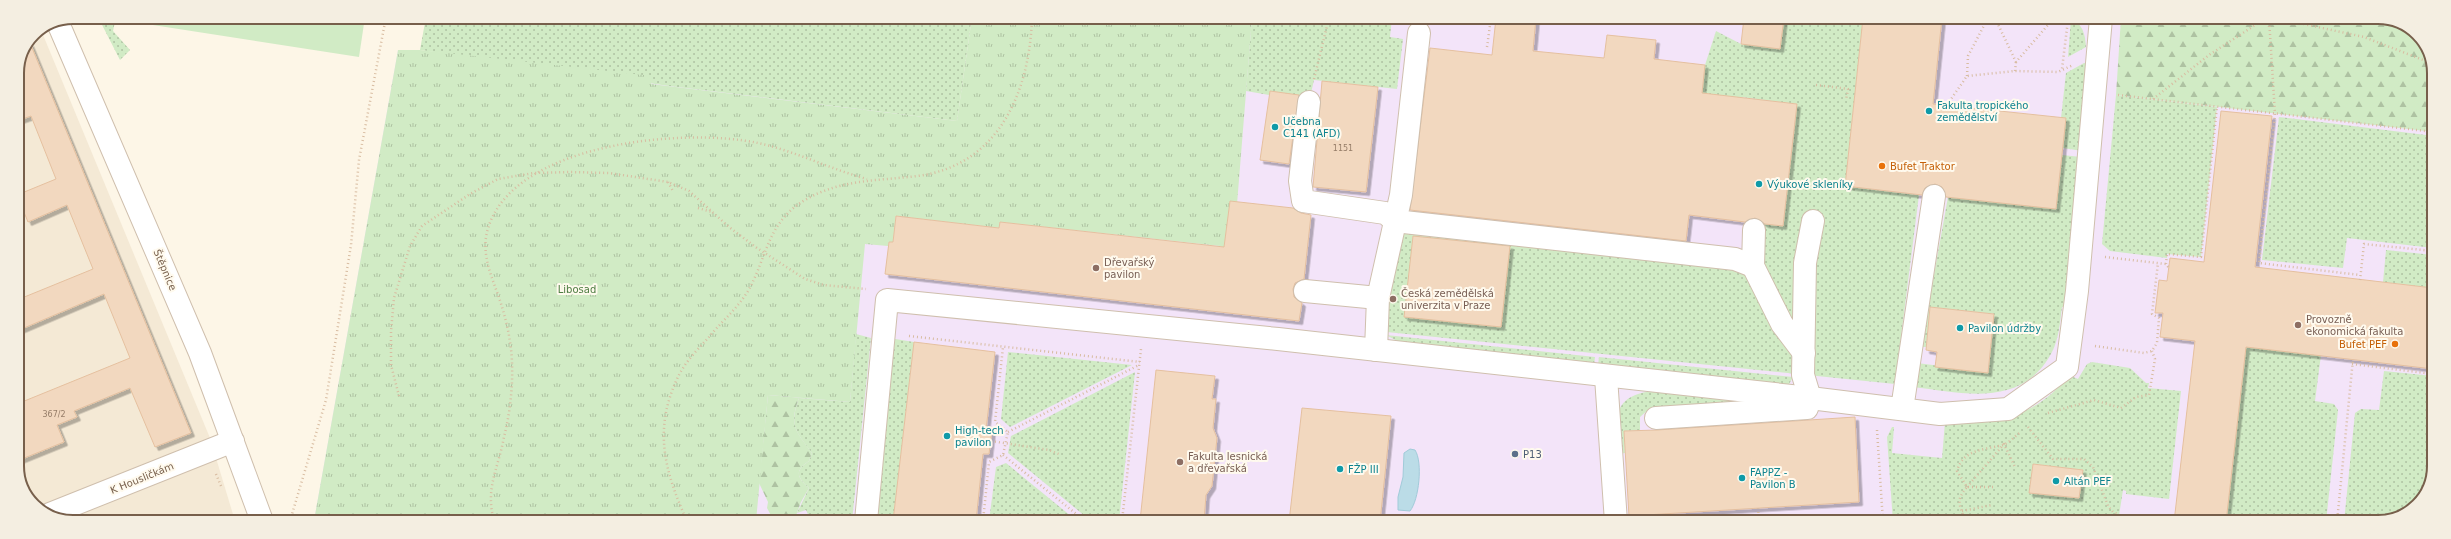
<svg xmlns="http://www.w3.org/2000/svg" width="2451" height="539" font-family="'DejaVu Sans',sans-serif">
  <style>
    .residential { fill: #f4e9d5 }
    .education { fill: #f3e4f9 }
    .grass { fill: url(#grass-dots); fill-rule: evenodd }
    .forest { fill: url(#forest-firs) }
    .park { fill: url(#park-tufts) }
    .garden { fill: #d1ebc5 }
    .water { fill: #bbdce7; stroke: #a1cbd9 }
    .building { fill: #f2d8bf; stroke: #e5c09f; filter: url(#shadow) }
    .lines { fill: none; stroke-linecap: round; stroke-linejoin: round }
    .minor-casing { stroke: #cfbfad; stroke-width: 24 }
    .path { stroke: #d8bca1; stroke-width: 2.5; stroke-dasharray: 1 3; stroke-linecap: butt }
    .minor { stroke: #fff; stroke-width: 22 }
    .culture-dot { fill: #0f9aa8; stroke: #fffaee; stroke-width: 1.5 }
    .food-dot { fill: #e8710a; stroke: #fffaee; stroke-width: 1.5 }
    .education-dot { fill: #8d6e63; stroke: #fffaee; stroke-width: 1.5 }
    .service-dot { fill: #5c6f8a; stroke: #fffaee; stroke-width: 1.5 }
    .labels { text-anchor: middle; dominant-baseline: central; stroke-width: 4; stroke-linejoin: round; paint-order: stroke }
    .number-label { font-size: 8px; fill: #967d68 }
    .culture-label { font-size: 10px; fill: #0d838f; stroke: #fffaee; text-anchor: start }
    .food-label { font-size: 10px; fill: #c56008; stroke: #fffaee; text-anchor: start }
    .education-label { font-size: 10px; fill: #785e54; stroke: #fffaee; text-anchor: start }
    .street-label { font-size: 10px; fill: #775f4b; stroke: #fffaee }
    .park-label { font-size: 10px; fill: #4e7d42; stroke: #fffaee }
    .service-label { font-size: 10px; fill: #4e5e75; stroke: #fffaee; text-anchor: start }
    .rim { fill: none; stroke: #775f4b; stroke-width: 2 }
  </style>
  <defs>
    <pattern id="grass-dots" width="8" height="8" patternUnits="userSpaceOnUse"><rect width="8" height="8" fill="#d1ebc5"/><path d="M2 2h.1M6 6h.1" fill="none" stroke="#aec2a2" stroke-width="1.8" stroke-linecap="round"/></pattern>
    <pattern id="forest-firs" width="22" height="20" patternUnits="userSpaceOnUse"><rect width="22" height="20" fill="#d1ebc5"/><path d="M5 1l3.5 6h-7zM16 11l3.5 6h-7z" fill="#aec2a2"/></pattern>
    <pattern id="park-tufts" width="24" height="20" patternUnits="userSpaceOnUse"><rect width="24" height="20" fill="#d1ebc5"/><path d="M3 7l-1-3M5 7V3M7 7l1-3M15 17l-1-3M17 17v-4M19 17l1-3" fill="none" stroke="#aec2a2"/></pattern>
    <filter id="shadow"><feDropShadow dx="3.5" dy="3.5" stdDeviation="0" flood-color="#0004"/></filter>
  </defs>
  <rect width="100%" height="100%" fill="#fdf6e7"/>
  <!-- residential -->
  <path class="residential" d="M41,30L210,438L235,521H62L31,503L17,473V73L34,33Z"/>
  <!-- education -->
  <path class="education" d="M972,17L2389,18L2420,36L2434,69L2433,477L2415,508L2378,522L317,521L315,515L398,50L957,121Z"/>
  <!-- grass -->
  <g class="grass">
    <path d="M98,17H116L113,31L130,50L120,60Z"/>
    <path d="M426,17H972L957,121L669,86L420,50Z"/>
    <path d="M1252,18H1392L1390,37L1403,39L1397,89L1314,80L1309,102L1246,91Z"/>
    <path d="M1784,18H1863L1845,186L1919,195L1895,384L1377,331L1395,221L1735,259L1763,231L1764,224L1783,226L1797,104L1741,97L1736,133L1697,129L1705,65L1716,31L1741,44L1780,49Z"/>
    <path d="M2071,19C2083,24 2085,34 2086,47L2068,57Z"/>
    <path d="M2084,63L2090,64L2082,151L2063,148L2061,118L2066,73Z"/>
    <path d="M2116,95L2217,107L2201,257L2167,254V258L2110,251L2102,244Z"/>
    <path d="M2279,117L2434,136L2433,248L2347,238L2343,268L2262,260Z"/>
    <path d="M2062,155L2081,157L2069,307H2062C2060,322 2059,339 2052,352C2022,409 1964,393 1913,387L1917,363L1988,372L1994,314L1930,307L1926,347H1921L1948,197L2056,209Z"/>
    <path d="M2386,250L2433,255V288L2383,282Z"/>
    <path d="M856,334L871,338L852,521H811L806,510L797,513L809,488C796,477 795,470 809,461L812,453C795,430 789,426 799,398L850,402Z"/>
    <path d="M1386,335L1595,357L1594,365L1401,343Z"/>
    <path d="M889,338L914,342L893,521H873Z"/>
    <path d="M2246,347L2321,355L2315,401L2334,404L2338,410L2326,522H2226Z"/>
    <path d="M1008,352L1132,365L1010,427L1001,419Z"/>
    <path d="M1599,357L1793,377L1788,386L1598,365Z"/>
    <path d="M2092,362L2130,368L2146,383H2149L2148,388L2181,391L2169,499L2126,494V491L2123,490L2118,522H1893L1887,437L1892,427H1894L1892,453L1942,458L1945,422C1996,425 2036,417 2069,375L2078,379L2087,364ZM2033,464L2083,470L2079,498L2029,493Z"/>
    <path d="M2384,371L2433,376V477L2415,508L2378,522H2344L2355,413L2361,409L2379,410Z"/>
    <path d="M1135,372L1119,521H1091L1008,453L1011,436Z"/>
    <path d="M1661,390L1795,404L1688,411L1667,406L1650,408L1640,417V430L1624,431L1625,453L1619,454C1615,413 1612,394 1661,390Z"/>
    <path d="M1006,463L1077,521H989L996,467Z"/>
  </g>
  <!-- forest -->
  <g class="forest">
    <path d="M2121,18H2389L2420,36L2434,69V132L2116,95Z"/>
    <path d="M768,395L850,402L799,398C789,425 795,430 812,453L809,461C795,470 796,477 809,488L801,502L794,521H774L767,508L768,502L759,483Z"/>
  </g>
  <!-- park -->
  <path class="park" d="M972,17L1252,18L1233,254L1220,246L1000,222L999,228L896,216L893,242H889L888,246L865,244L850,402L768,395L756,521H317L315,515L398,50H420L652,76L651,84L957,121Z"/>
  <!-- garden -->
  <path class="garden" d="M128,17H365L359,57L127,21Z"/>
  <!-- water -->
  <path class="water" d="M1410,449L1415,450C1423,462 1419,500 1410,511L1398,510V497L1403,477L1404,453Z"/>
  <!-- building -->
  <g class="building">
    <path d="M1496,18H1536L1533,51L1604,58L1607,35L1656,40L1654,59L1705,65L1702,93L1797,104L1783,226L1765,224L1755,218L1745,222L1689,215L1686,241L1410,210L1430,48L1492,55Z"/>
    <path d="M1744,18H1784L1780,49L1741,44Z"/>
    <path d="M1863,18H1942L1933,104L2066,118L2056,209L1946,197L1942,187L1935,184L1925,188L1922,195L1845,186Z"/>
    <path d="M30,43L191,433L155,447L130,388L74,411L77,417L57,425L64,442L17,461V404L130,358L104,294L17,331V300L93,269L67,205L28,222L17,195L56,179L31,116L17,121V73Z"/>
    <path d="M1322,81L1378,87L1366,192L1313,187Z"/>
    <path d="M1270,91L1299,95L1289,164L1260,160Z"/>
    <path d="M2221,111L2272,116L2255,267L2433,288V369L2246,347L2226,522H2174L2195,341L2160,337L2163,313H2155L2159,280L2167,281L2170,258L2204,262Z"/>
    <path d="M1230,201L1293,208L1301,213L1311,215L1304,279L1295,283L1293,289L1294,297L1302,303L1299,321L885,274L889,242H893L896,216L999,228L1000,222L1224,247Z"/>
    <path d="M1413,236L1510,246L1501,327L1404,317Z"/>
    <path d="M1930,307L1994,314L1988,373L1935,367L1937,352L1926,350Z"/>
    <path d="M914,342L995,352L986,430H992L989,454H983L976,521H893Z"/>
    <path d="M1156,370L1215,376L1212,399H1216L1213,428L1217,438L1212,486L1206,495L1204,521H1140Z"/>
    <path d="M1302,408L1391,416L1380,522H1289Z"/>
    <path d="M1855,417L1859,502L1629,516L1624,431L1657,430Z"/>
    <path d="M2033,464L2083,470L2079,498L2029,493Z"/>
  </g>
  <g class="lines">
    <!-- minor casing -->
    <g class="minor-casing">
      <g id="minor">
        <path d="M58,23L200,353L262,521"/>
        <path d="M1309,102L1300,181L1303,201L1385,213L1395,221L1735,259L1753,266"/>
        <path d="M1754,230L1753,266L1782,324L1804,353"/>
        <path d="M1305,291L1378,298"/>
        <path d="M1376,350L1378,298L1401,195L1419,33"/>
        <path d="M1606,377L1616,522"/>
        <path d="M1902,409L1934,196"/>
        <path d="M1656,418L1807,408L1810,398L1803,375L1805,263L1813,221"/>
        <path d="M50,514L233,441"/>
        <path d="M866,521L887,300L1278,339L1810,398L1940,414L2008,409L2067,367L2077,291L2101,18"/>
      </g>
    </g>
    <!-- path -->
    <g class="path">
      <path d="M1995,18L2016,62L2054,18"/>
      <path d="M2056,18L2068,20L2062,69"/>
      <path d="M2269,18L2275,114L2259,263L2360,275"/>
      <path d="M2276,18L2364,37L2431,63"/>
      <path d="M1487,47L1491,18"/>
      <path d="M2015,71L2016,62"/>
      <path d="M1967,76L1968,56L1988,18"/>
      <path d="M1314,79L1329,18"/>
      <path d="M1816,85L1848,89L1846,100"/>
      <path d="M2118,95L2434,132"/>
      <path d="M2153,99L2209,55L2266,18"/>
      <path d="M1947,105L1967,76L2015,71L2058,72L2073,65"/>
      <path d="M668,182L673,191"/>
      <path d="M698,208L712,212"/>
      <path d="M2105,257L2166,264L2169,268"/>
      <path d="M2166,264L2167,254L2201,257L2217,107"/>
      <path d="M2360,280L2364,244L2433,251"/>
      <path d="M909,336L1140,362"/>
      <path d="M2095,346L2144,353L2152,351L2157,343L2159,318L2152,314L2158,263"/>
      <path d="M2352,364L2433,374"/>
      <path d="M399,396L391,365V331L394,298L410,246L422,226L470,194L498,179L534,173L570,172L609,173L668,182L689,191L729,227L757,248L805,279L824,285L866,289"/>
      <path d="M2048,413L2094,400L2121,408L2136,397L2149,395L2155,359L2152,351"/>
      <path d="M2028,427L2053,459H2084L2093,467L2108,506L2113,512L2123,517"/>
      <path d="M1877,430L1883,522"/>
      <path d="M1008,432L1139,365"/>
      <path d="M991,441L1049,450L1061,455"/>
      <path d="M1003,455L1085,521"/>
      <path d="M216,474L221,486"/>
      <path d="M1967,487L2004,444L2015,467"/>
      <path d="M1968,487H1993"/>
      <path d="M1758,508L1759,522"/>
      <path d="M1962,511L1992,505"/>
      <path d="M290,521L326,400L351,245L359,160L386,17"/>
      <path d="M494,521C485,487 498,470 504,437C510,413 513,387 512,362C511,338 505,314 497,292C490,273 482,253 487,232C509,143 684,127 758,143C795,151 830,169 867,179"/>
      <path d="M687,521C665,472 653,431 677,379C684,363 698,349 709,337C722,321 737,309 748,291C767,258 767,222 805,200C841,179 877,181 917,176C999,166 1030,91 1032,17"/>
      <path d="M983,521L989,462L1003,455L1008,432L995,422L1003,347"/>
      <path d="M1122,521L1141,349"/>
      <path d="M1768,522L1882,515"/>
      <path d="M1965,522C1961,505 1954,502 1967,487L1957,471C1963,449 1984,450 2003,445C2009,443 2015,436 2021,432"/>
      <path d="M2337,522L2353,359"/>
    </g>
    <!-- minor -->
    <use href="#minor" class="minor"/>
  </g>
  <!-- markers -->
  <g class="culture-dot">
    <circle cx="1929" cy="111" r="4"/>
    <circle cx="1275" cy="127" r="4"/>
    <circle cx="1759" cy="184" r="4"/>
    <circle cx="1960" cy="328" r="4"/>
    <circle cx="947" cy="436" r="4"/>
    <circle cx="1340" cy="469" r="4"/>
    <circle cx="1742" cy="478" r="4"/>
    <circle cx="2056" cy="481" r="4"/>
  </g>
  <g class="food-dot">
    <circle cx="1882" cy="166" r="4"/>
    <circle cx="2395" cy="344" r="4"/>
  </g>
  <g class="education-dot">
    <circle cx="1096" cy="268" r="4"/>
    <circle cx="1393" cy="299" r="4"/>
    <circle cx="2298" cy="325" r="4"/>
    <circle cx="1180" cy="462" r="4"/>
  </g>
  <circle class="service-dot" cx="1515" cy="454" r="4"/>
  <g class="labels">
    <!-- number labels -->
    <g class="number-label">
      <text x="1343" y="148">1151</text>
      <text x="54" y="414">367/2</text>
    </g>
    <!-- culture labels -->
    <g class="culture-label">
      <text x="1937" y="105">Fakulta tropického<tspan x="1937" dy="12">zemědělství</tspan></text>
      <text x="1283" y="121">Učebna<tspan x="1283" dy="12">C141 (AFD)</tspan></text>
      <text x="1767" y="184">Výukové skleníky</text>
      <text x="1968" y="328">Pavilon údržby</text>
      <text x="955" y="430">High-tech<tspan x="955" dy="12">pavilon</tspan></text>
      <text x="1348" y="469">FŽP III</text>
      <text x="1750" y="472">FAPPZ -<tspan x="1750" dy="12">Pavilon B</tspan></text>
      <text x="2064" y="481">Altán PEF</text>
    </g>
    <!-- food labels -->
    <g class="food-label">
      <text x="1890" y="166">Bufet Traktor</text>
      <text x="2387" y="344" text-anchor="end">Bufet PEF</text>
    </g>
    <!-- education labels -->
    <g class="education-label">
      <text x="1104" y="262">Dřevařský<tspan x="1104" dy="12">pavilon</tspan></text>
      <text x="1401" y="293">Česká zemědělská<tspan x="1401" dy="12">univerzita v Praze</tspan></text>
      <text x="2306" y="319">Provozně<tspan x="2306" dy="12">ekonomická fakulta</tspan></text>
      <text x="1188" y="456">Fakulta lesnická<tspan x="1188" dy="12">a dřevařská</tspan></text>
    </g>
    <!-- street labels -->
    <g class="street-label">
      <text transform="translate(165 270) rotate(67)">Štěpnice</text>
      <text transform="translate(142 478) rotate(-22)">K Housličkám</text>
    </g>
    <!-- park labels -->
    <g class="park-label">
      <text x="577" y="289">Libosad</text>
    </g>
    <!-- service labels -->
    <g class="service-label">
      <text x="1523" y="454">P13</text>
    </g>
  </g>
  <!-- crop -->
  <path d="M0 0H2451V539H0ZM73 24H2378A49 49 0 0 1 2427 73V466A49 49 0 0 1 2378 515H73A49 49 0 0 1 24 466V73A49 49 0 0 1 73 24Z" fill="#f4eee1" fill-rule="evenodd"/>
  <path class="rim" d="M73 24H2378A49 49 0 0 1 2427 73V466A49 49 0 0 1 2378 515H73A49 49 0 0 1 24 466V73A49 49 0 0 1 73 24Z"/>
</svg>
